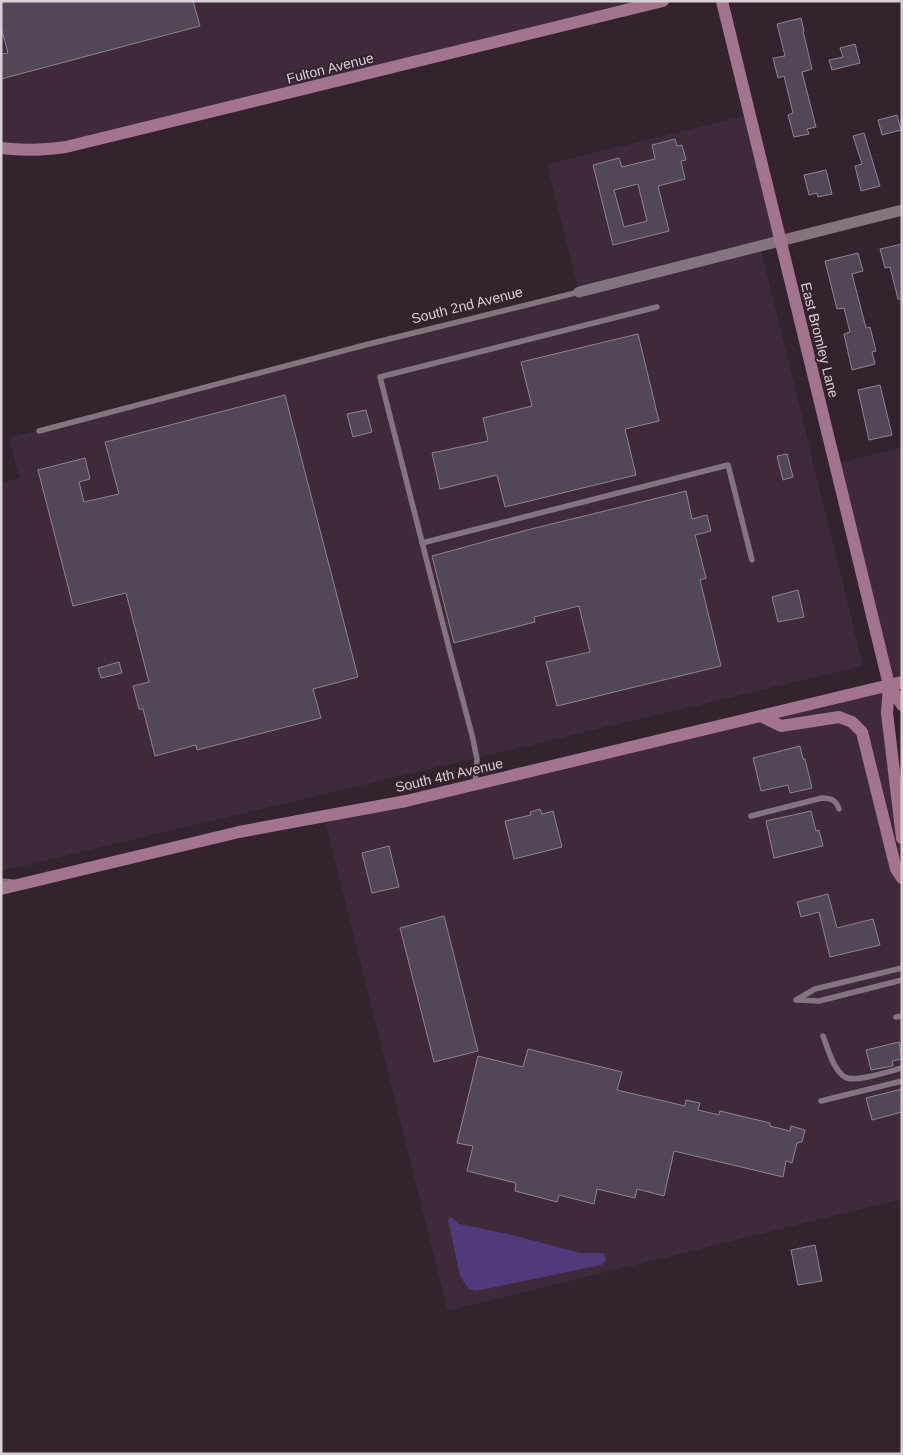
<svg xmlns="http://www.w3.org/2000/svg" width="903" height="1455" font-family="Arial,sans-serif">
  <style>
    .built { fill: #3e2a39 }
    .water { fill: #53397c }
    .building { fill: #524756; stroke: #908394; fill-rule: evenodd }
    .lines { fill: none; stroke-linecap: round; stroke-linejoin: round }
    .lane { stroke: #857380; stroke-width: 5.5 }
    .street { stroke: #857380; stroke-width: 11 }
    .secondary { stroke: #a4748d; stroke-width: 12 }
    .labels { text-anchor: middle; dominant-baseline: central; stroke-width: 4; stroke-linejoin: round; paint-order: stroke }
    .street-label { font-size: 14px; fill: #d9cfd6; stroke: #32232e }
  </style>
  <rect width="100%" height="100%" fill="#32232e"/>
  <!-- built -->
  <g class="built">
    <path d="M1,1H663L107,138L1,148Z"/>
    <path d="M750,115L781,241L760,246L863,666L1,871V483L19,478L9,438L579,291L547,164Z"/>
    <path d="M902,447V705L890,686L902,807V1199L448,1311L325,820L889,685L836,464Z"/>
  </g>
  <!-- water -->
  <path class="water" d="M451,1217L459,1224L512,1235L581,1253H604L606,1260L601,1265L476,1291L468,1288L460,1276L448,1220Z"/>
  <!-- building -->
  <g class="building">
    <path d="M1,1H193L200,26L1,79V54L8,53L1,27Z"/>
    <path d="M801,18L804,31H803L812,69L802,72L816,127L807,129L809,134L794,137L788,115L793,113L784,76L778,78L773,58L785,56L777,24Z"/>
    <path d="M855,44L860,63L832,70L829,60L843,57L840,48Z"/>
    <path d="M897,115L901,130L882,135L878,120Z"/>
    <path d="M864,133L880,186L861,191L855,166L862,164L853,136Z"/>
    <path d="M675,139L677,146L682,145L686,160L681,161L685,179L658,186L669,231L613,245L593,165L619,158L622,167L655,159L652,145ZM638,184L647,221L624,227L614,190Z"/>
    <path d="M826,170L832,194L818,197L817,193L809,195L804,175Z"/>
    <path d="M902,244V299H898L890,267L885,268L880,249Z"/>
    <path d="M858,253L863,271L852,274L866,328L870,327L876,351L872,352L875,364L852,370L844,334L850,332L844,308L837,309L825,261Z"/>
    <path d="M638,334L659,421L625,429L636,475L505,507L497,475L440,489L432,453L488,441L483,418L532,406L521,362Z"/>
    <path d="M880,385L892,435L869,440L858,390Z"/>
    <path d="M285,395L358,677L313,689L321,718L197,750L196,745L155,756L143,709H139L133,686L149,682L126,593L73,606L38,470L85,458L90,479L79,482L84,502L119,494L105,442Z"/>
    <path d="M366,410L372,432L353,437L347,414Z"/>
    <path d="M787,454L793,477L783,480L777,456Z"/>
    <path d="M686,491L692,519L707,515L711,531L695,535L706,578L700,580L721,666L557,706L546,662L590,652L579,606L534,617L535,622L454,643L432,556L527,530Z"/>
    <path d="M798,590L804,617L778,622L772,597Z"/>
    <path d="M119,662L122,673L101,678L98,668Z"/>
    <path d="M800,746L803,759H805L812,788L790,793L788,785L761,791L753,758Z"/>
    <path d="M540,809L542,814L553,811L562,847L514,859L505,821L531,815L530,812Z"/>
    <path d="M811,811L816,831L819,830L823,846L774,858L766,821Z"/>
    <path d="M389,846L399,887L372,893L362,853Z"/>
    <path d="M828,894L837,928L873,919L880,945L830,957L819,912L801,917L797,902Z"/>
    <path d="M444,916L478,1051L434,1062L400,928Z"/>
    <path d="M899,1042L902,1059L892,1061L893,1066L871,1070L866,1050Z"/>
    <path d="M528,1049L622,1072L617,1090L685,1106L686,1100L700,1103L698,1110L719,1115L720,1111L770,1123V1126L790,1131L791,1126L805,1130L802,1142L797,1143L792,1163L786,1161L783,1177L674,1151L664,1196L637,1189L635,1198L597,1189L594,1204L559,1195L557,1202L515,1191L516,1183L467,1171L473,1146L457,1143L478,1056L523,1067Z"/>
    <path d="M902,1089V1112L872,1120L866,1098Z"/>
    <path d="M815,1245L822,1281L798,1285L791,1250Z"/>
  </g>
  <g class="lines">
    <!-- lane -->
    <g class="lane">
      <path d="M39,431L365,345L579,292"/>
      <path d="M422,543L728,465L752,560"/>
      <path d="M475,785L477,759L472,735L451,656L380,377L657,307"/>
      <path d="M751,816L822,798C831,798 836,800 839,809"/>
      <path d="M1,881L12,882"/>
      <path d="M796,1000L815,989L902,968"/>
      <path d="M798,1000L819,1001L902,980"/>
      <path d="M896,1017L902,1016"/>
      <path d="M823,1036C828,1048 833,1070 845,1077C855,1083 890,1071 902,1068"/>
      <path d="M821,1101L902,1081"/>
    </g>
    <!-- street -->
    <path class="street" d="M579,292L902,210"/>
    <!-- secondary -->
    <g class="secondary">
      <path d="M722,1L889,685L887,713L902,838"/>
      <path d="M1,148C23,151 44,150 66,147L663,1"/>
      <path d="M889,685L902,705"/>
      <path d="M761,716L781,726L839,717L852,722L862,732L896,869L902,878"/>
      <path d="M1,889L239,832L406,801L902,682"/>
    </g>
  </g>
  <g class="labels">
    <!-- street labels -->
    <g class="street-label">
      <text transform="translate(330 68) rotate(-14)">Fulton Avenue</text>
      <text transform="translate(467 305) rotate(-14)">South 2nd Avenue</text>
      <text transform="translate(820 340) rotate(76)">East Bromley Lane</text>
      <text transform="translate(449 775) rotate(-13)">South 4th Avenue</text>
    </g>
  </g>
  <!-- border -->
  <rect width="903" height="1455" fill="none" stroke="#d9cfd6" stroke-width="5"/>
</svg>
